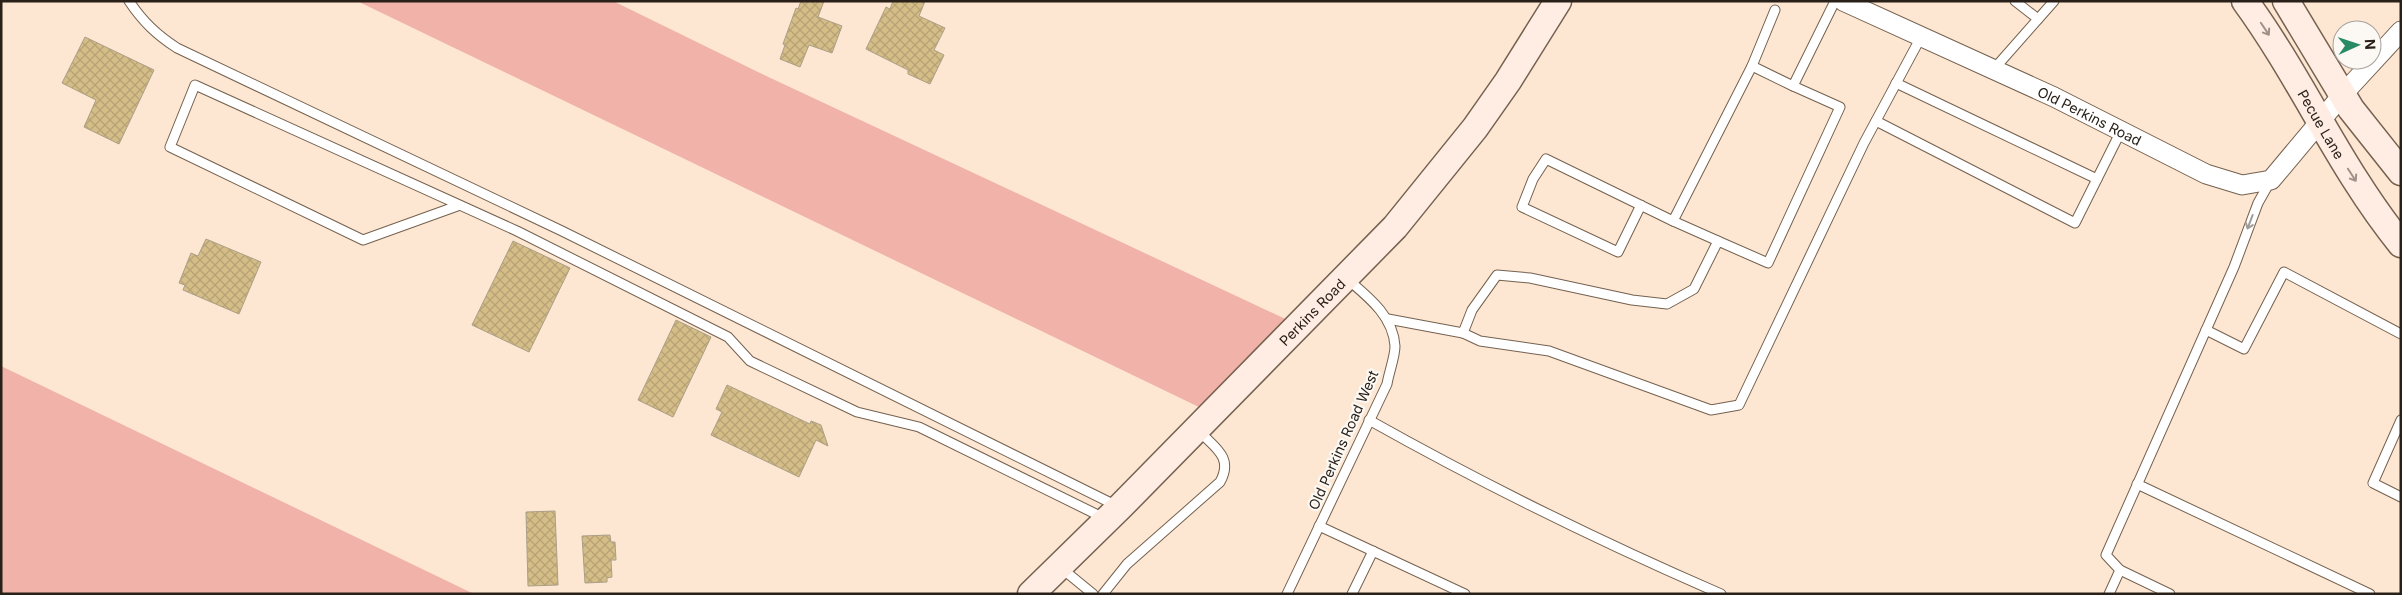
<svg xmlns="http://www.w3.org/2000/svg" width="2402" height="595" font-family="Inter,sans-serif">
  <style>
    .grass { fill: #f0b2a9 }
    .building { fill: url(#building-cross-hatch); stroke: #aa9f87 }
    .lines { fill: none; stroke-linecap: round; stroke-linejoin: round }
    .lane-casing { stroke: #74614f; stroke-width: 11 }
    .street-casing { stroke: #74614f; stroke-width: 21 }
    .secondary-casing { stroke: #74614f; stroke-width: 29 }
    .lane { stroke: #fff; stroke-width: 9 }
    .street { stroke: #fff; stroke-width: 19 }
    .secondary { stroke: #ffece3; stroke-width: 26 }
    .oneway { stroke: #9f9188 }
    .oneway2 { stroke: #9f9b98 }
    .labels { text-anchor: middle; dominant-baseline: central; stroke-width: 4.5; stroke-linejoin: round; paint-order: stroke }
    .street-label { font-size: 14px; fill: #292119; stroke: #fcf8f4 }
  </style>
  <defs>
    <pattern id="building-cross-hatch" width="8" height="8" patternUnits="userSpaceOnUse" patternTransform="scale(1.25)"><rect width="8" height="8" fill="#d5bd88"/><path d="M0 0l8 8M0 8l8-8" fill="none" stroke="#b7a275"/></pattern>
  </defs>
  <rect width="100%" height="100%" fill="#fde7d2"/>
  <!-- grass -->
  <g class="grass">
    <path d="M357,1H613L760,73L1292,322L1203,409Z"/>
    <path d="M1,366L474,594H1Z"/>
  </g>
  <!-- building -->
  <g class="building">
    <path d="M801,1H824L818,17L842,26L832,53L809,45L800,67L780,59L785,45L783,44L796,8L798,9Z"/>
    <path d="M893,1H925L919,16L945,28L934,50L944,55L930,84L908,74V70L866,49L886,7L890,9Z"/>
    <path d="M85,37L154,70L119,144L84,127L96,100L62,83Z"/>
    <path d="M206,239L261,262L239,314L183,290L185,285L179,283L191,253L198,256Z"/>
    <path d="M513,241L570,268L529,352L472,325Z"/>
    <path d="M676,320L711,337L673,417L638,400Z"/>
    <path d="M727,385L810,424L811,421L821,425L828,446L816,440L799,477L711,435L722,412L716,409Z"/>
    <path d="M555,511L558,585L528,586L526,512Z"/>
    <path d="M610,535L611,542H615L616,560H611L612,577L607,578V582L585,583L582,536Z"/>
  </g>
  <g class="lines">
    <!-- lane casing -->
    <g class="lane-casing">
      <g id="lane">
        <path d="M129,1C143,22 157,35 177,48L562,231L1117,506"/>
        <path d="M2015,1L2038,19"/>
        <path d="M1752,66L1775,10"/>
        <path d="M1994,69L2054,1"/>
        <path d="M1896,83L2097,179"/>
        <path d="M1876,121L2075,223L2121,131"/>
        <path d="M460,205L363,240L170,147L195,85L517,231L728,337L750,361L857,412L919,427L1104,518"/>
        <path d="M1641,205L1618,252L1522,207L1533,179L1546,159L1673,221"/>
        <path d="M1718,241L1673,221L1752,66L1793,86"/>
        <path d="M1388,319L1463,333L1472,310L1497,275L1530,278L1632,300L1667,304L1694,289L1718,241L1768,263L1840,107L1793,86L1835,1"/>
        <path d="M2206,330L2244,349L2284,272L2401,334"/>
        <path d="M1463,333L1480,341L1549,351L1711,410L1739,405L1864,143L1921,37"/>
        <path d="M1369,420C1483,484 1601,542 1721,594"/>
        <path d="M2401,420L2373,483L2401,497"/>
        <path d="M2137,484L2370,594"/>
        <path d="M1319,526L1465,594"/>
        <path d="M1060,567L1093,594"/>
        <path d="M1103,594L1127,564L1220,482C1234,457 1214,447 1198,430"/>
        <path d="M1287,594L1387,384C1389,372 1395,357 1395,346C1393,315 1367,296 1346,278"/>
        <path d="M1352,594L1373,551"/>
        <path d="M2109,594L2120,570"/>
        <path d="M2170,594L2120,570L2106,555L2234,267L2258,203L2271,180"/>
      </g>
    </g>
    <!-- street casing -->
    <g class="street-casing">
      <g id="street">
        <path id="s1" d="M1843,1L2054,97L2206,174L2242,185L2271,180L2343,94L2401,31"/>
      </g>
    </g>
    <!-- secondary casing -->
    <g class="secondary-casing">
      <g id="secondary">
        <path id="s2" d="M2245,1C2302,79 2340,169 2401,244"/>
        <path d="M2286,1L2351,109L2401,172"/>
        <path id="s3" d="M1031,594L1120,507L1395,227L1475,128L1508,81L1558,1"/>
      </g>
    </g>
    <!-- lane -->
    <use href="#lane" class="lane"/>
    <!-- street -->
    <use href="#street" class="street"/>
    <!-- secondary -->
    <use href="#secondary" class="secondary"/>
  </g>
  <!-- one-way arrows -->
  <defs><path id="oneway-shaft" d="M-6 0H5M1.5-3L5.5 0L1.5 3" fill="none" stroke-width="1.6" stroke-linecap="round" stroke-linejoin="round" transform="scale(1.25)"/></defs>
  <g class="oneway">
    <use href="#oneway-shaft" transform="translate(2265 29) rotate(56)"/>
    <use href="#oneway-shaft" transform="translate(2352 175) rotate(57)"/>
  </g>
  <use class="oneway2" href="#oneway-shaft" transform="translate(2250 222) rotate(111)"/>
  <g class="labels">
    <!-- street labels -->
    <g class="street-label">
      <text stroke="none"><textPath href="#s1" startOffset="272">Old Perkins Road</textPath></text>
      <text stroke="none"><textPath href="#s2" startOffset="145">Pecue Lane</textPath></text>
      <text stroke="none"><textPath href="#s3" startOffset="398">Perkins Road</textPath></text>
      <text transform="translate(1343 440) rotate(-66)">Old Perkins Road West</text>
    </g>
  </g>
  <!-- border -->
  <rect width="2402" height="595" fill="none" stroke="#292119" stroke-width="5"/>
  <!-- north arrow -->
  <g transform="translate(2357 45) rotate(87)"><circle r="24" fill="#fcf8f4" stroke="#a8a29c"/>
  <path d="M0-4L9 19L0 12L-9 19Z" fill="#288b65"/>
  <text y="-8" font-size="14" font-weight="bold" text-anchor="middle" fill="#292119">N</text>
  </g>
</svg>
